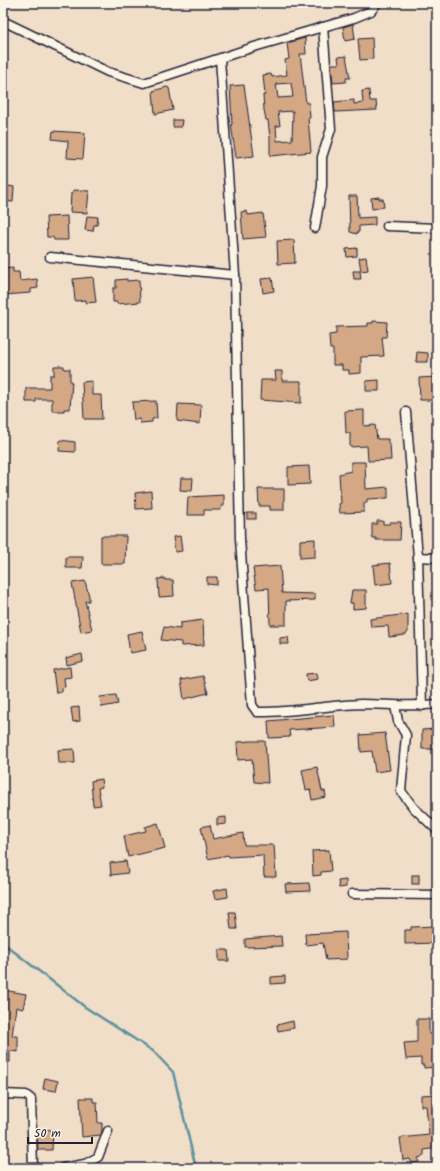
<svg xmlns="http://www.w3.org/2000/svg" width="440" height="1171" font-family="Kalam,sans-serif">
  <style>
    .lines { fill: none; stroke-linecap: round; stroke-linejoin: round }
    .stream { stroke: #5f909e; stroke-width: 2.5 }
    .building { fill: #d4a885; stroke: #22223b; fill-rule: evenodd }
    .minor-casing { stroke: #22223b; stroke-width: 11 }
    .minor { stroke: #fcf5e5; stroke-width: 8 }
  </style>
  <rect width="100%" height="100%" fill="#f0dec8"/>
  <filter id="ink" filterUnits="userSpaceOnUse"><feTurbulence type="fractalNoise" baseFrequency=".025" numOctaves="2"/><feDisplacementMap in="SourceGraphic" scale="8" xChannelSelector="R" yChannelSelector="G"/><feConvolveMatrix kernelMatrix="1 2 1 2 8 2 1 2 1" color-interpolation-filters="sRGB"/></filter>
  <g filter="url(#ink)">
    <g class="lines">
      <!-- stream -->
      <path class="stream" d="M3,943L85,1007L153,1051L173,1072L196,1168"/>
    </g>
    <!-- building -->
    <g class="building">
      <path d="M353,24L355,39L345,41L343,27Z"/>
      <path d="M305,38L306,54H300L306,103H309L310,118H308L311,152L270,156V138L268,120H266L264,110L263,95H265L263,75L271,74L272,77L287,75L285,60L289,59L287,43ZM291,83L293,97L278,98L276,84ZM293,111L292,140L277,141L276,126H280L278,112Z"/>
      <path d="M372,38L373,59L360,60L358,39Z"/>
      <path d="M346,56L350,78H346V82L333,83L331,64H339L338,57Z"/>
      <path d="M244,85L254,156L236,158L231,124H232L230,86Z"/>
      <path d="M167,87L169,88L173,110L155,114L153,91Z"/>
      <path d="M369,90L370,101H376L377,110L335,112L334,102L354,100V104L363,103L362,91Z"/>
      <path d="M173,120H182L181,127H173Z"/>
      <path d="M53,131L85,133L83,159L67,158L68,141L52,139Z"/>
      <path d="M3,185L14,187L13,202L3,201Z"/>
      <path d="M73,190L89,191L87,213L70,212L71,193H73Z"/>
      <path d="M349,196H357L358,218L375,217V225L359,226V232H357V234L350,232Z"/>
      <path d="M379,197V199H383L384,207L372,209L371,198Z"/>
      <path d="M247,211L248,215L263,213L266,237L243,239L241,212Z"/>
      <path d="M67,216L68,240H54L53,237H47L46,217Z"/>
      <path d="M87,216L98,217L97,225H94L93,231L85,230Z"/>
      <path d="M294,240L295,263L278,264L277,241Z"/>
      <path d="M357,248V256L347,257L346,249Z"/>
      <path d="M366,257L368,270L361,271L359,258Z"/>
      <path d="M13,268V272H19L20,281L37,279L38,288L31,289V293L4,295L3,269Z"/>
      <path d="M353,271H360L361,279H354Z"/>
      <path d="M93,277L96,302L86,303V300L75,301L73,279Z"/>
      <path d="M272,278L274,291L263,293L261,279Z"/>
      <path d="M127,279V281L139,280L140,302L117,304V302H113V288H116V280Z"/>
      <path d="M373,321L387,322L386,337H382L384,356L361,357V373L349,374V370H342V365H333V349H330L329,335L336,334V327L368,326V323H373Z"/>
      <path d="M417,352L428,353V362H416Z"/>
      <path d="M54,366H64V369H70V382H72L70,409H64V411H52V399H36V402H26V388H50V375H54Z"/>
      <path d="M275,371H282V381H301V403L260,400L261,380H276Z"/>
      <path d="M437,377V400H420L419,378Z"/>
      <path d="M379,380V391H366V381Z"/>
      <path d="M92,381V395H101L102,419H84L82,382Z"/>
      <path d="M156,401L157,418L152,419V422L140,423V419L134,420L132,402Z"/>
      <path d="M178,404L201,405L200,424L177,421Z"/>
      <path d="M364,410V426L375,425L377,439H388V444H390L391,460L368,461L367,446L350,447V433H346L345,411Z"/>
      <path d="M60,440L75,442V452L59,451Z"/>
      <path d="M351,462H365L366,489L388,487V498L367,499V503H364V512L340,513L339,504L341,503L339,474L351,471Z"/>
      <path d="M309,466L310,484L288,485V467Z"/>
      <path d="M181,478H193L192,491L180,490Z"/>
      <path d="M258,489H284V510H270V506H259Z"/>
      <path d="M151,491L152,508L136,509L135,493Z"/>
      <path d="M224,495V506H221V510H204V515H187L188,497Z"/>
      <rect x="247" y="513" width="9" height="6"/>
      <path d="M377,521H383V524H390V522H401L400,540H376V538H372V524H377Z"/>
      <path d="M101,536H126L125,564H101Z"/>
      <path d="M180,536L182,551L175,552L173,537Z"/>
      <path d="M315,539V557L300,558V540Z"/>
      <path d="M66,557H83L82,568H66Z"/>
      <path d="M390,563L392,583L375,585L373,565Z"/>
      <path d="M280,566L282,593L315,594V600L286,601V625H270L269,588L256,589L253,568Z"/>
      <path d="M207,577H217V585L207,584Z"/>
      <path d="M165,578V580H173L174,596L159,597L158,579Z"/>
      <path d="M85,581L89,596V601H85L92,630L81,632L72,583Z"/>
      <path d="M352,590H366V608L353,609V603H350Z"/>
      <path d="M408,614V632L405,635L389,637L388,626L371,627L370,619Z"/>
      <path d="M203,620L204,645L181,646V642L161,640L164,627L180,629V623Z"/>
      <path d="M142,631L146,650L130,653L127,634Z"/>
      <path d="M288,637L289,644H280V638Z"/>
      <path d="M82,654L83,661L67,665L66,658Z"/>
      <path d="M70,667L71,677L64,678L65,687L62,688V692L56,693L53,670Z"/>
      <path d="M317,673L318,679L307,681L306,674Z"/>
      <path d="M203,676L208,693L184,699L181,680Z"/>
      <path d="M116,695L118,704L102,707L100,697Z"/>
      <path d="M79,707L80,721L73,722L71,708Z"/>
      <path d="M334,715L335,727L289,730L290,737L269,738L268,721Z"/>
      <path d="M434,729V731H437V749H422V730Z"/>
      <path d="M385,733L390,770L375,772L372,751L361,752L360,735Z"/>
      <path d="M250,741H265L268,783L254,782L252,759L238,760L237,742Z"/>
      <path d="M74,749L75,763H59L58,750Z"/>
      <path d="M317,767L322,791H325L326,797L312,800L310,789L306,790L302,770Z"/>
      <path d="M101,779L102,787L98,788L101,805L93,806L91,781Z"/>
      <path d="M226,817V824L217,825V818Z"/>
      <path d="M158,823L165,848L128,857L124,836L146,831L145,827Z"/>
      <path d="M210,825L213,839L243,833L244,845H274L276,877H264L263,855L229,857L228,855L208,859L201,827Z"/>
      <path d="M329,850L331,871L321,872V875L313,876L312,851Z"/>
      <path d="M126,861L128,873L111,875L110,863Z"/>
      <rect x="412" y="875" width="7" height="9"/>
      <path d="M346,880V887L339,888L338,881Z"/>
      <path d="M309,883L310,891L286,892L285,884Z"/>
      <path d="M227,888L228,897L215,899L213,891Z"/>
      <path d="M229,912H235L237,929H231Z"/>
      <path d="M437,926V943L405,944V930H411V927Z"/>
      <path d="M346,932L347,959L326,960L323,943L306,945L305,934Z"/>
      <path d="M281,936L282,946L245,947V939Z"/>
      <path d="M219,950H228L229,961H219Z"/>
      <path d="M285,976V983L271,984V977Z"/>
      <path d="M3,990L26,994L23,1009L16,1007L12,1036H18V1052L10,1051V1062H3Z"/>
      <path d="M417,1019H429V1034L437,1033V1067L424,1068V1065H421V1058L406,1059L404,1043L417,1042Z"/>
      <path d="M293,1021L294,1028L278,1031L277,1025Z"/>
      <path d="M45,1078L58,1081L56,1091L43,1089Z"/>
      <path d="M437,1094V1148L424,1150V1156L418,1158L419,1162L412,1163L410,1159L403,1160L400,1138L429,1135L426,1106H421V1095Z"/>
      <path d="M80,1098H93V1102H97L98,1123H102V1130L101,1135L82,1137Z"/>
      <path d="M37,1129L53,1130L52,1150H38Z"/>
    </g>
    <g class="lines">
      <!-- minor casing -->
      <g class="minor-casing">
        <g id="minor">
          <path d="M3,21L108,72L144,83L254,47L354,18L371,11L377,3"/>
          <path d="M220,59L235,275L240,539L252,705L257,712C292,713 326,705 361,704C386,704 411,707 437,704"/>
          <path d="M387,226L437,228"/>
          <path d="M315,228L322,186V157L331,129L323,27"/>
          <path d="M50,257L235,275"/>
          <path d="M406,412L418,557L422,706"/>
          <path d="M418,557L437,558"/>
          <path d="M395,706L398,721L406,735L401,791L413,807L437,830"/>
          <path d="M352,894L437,895"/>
          <path d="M3,1094L26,1095L31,1099L33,1168"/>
          <path d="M63,1168L85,1164L98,1157L108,1131"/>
        </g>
      </g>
      <!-- minor -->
      <use href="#minor" class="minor"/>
    </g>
  </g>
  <!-- margin -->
  <rect width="440" height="1171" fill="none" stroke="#fcf5e5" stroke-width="16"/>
  <rect x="8" y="8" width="424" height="1155" fill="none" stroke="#22223b" stroke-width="1.5" filter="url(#ink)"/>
  <!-- scale -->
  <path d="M28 1137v6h64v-6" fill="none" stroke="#22223b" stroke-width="2"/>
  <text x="34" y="1137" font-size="12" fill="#22223b" stroke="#fcf5e5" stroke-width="3" paint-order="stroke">50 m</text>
</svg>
